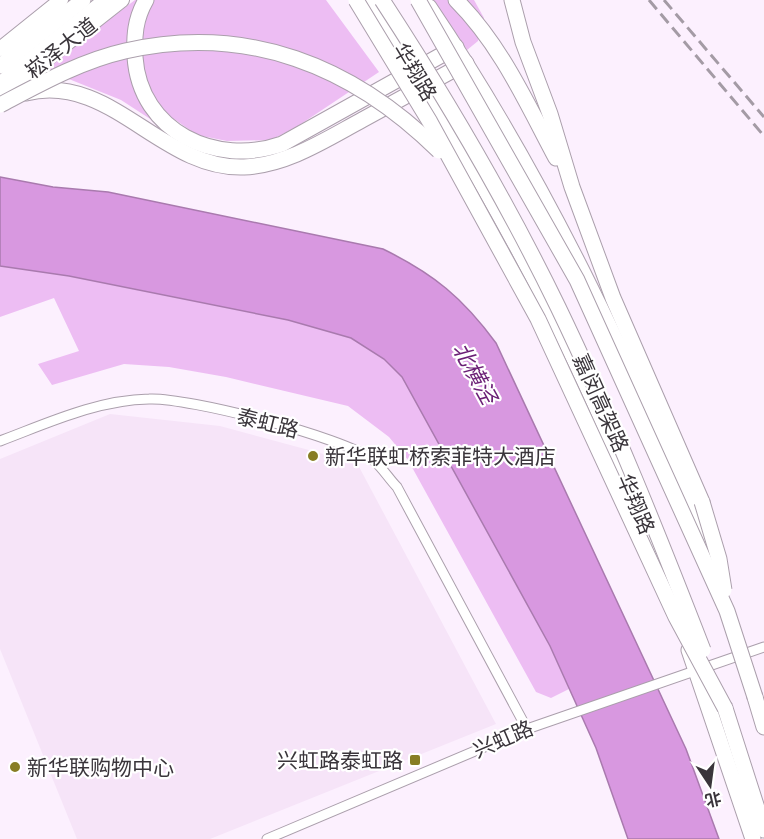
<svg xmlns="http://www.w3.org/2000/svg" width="764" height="839" font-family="'Space Grotesk','Noto Sans SC',sans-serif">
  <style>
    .built { fill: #f6e4f8 }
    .green { fill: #edbdf3 }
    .water { fill: #d898e0; stroke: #a97aae; stroke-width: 1.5 }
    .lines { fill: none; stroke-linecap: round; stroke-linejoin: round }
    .minor-casing { stroke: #ab9fac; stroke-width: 11 }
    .secondary-casing { stroke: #ab9fac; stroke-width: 16 }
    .primary-casing { stroke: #ab9fac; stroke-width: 17 }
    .trunk-casing { stroke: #ab9fac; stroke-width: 17 }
    .minor { stroke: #fff; stroke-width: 9 }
    .secondary { stroke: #fff; stroke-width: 14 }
    .primary { stroke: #fff; stroke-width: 15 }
    .trunk { stroke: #fff; stroke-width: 15 }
    .rail { stroke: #a49ba5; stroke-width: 3; stroke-dasharray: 12 6; stroke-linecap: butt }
    .trunk-bridge-casing { stroke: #ab9fac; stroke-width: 17; stroke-linecap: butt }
    .trunk-bridge { stroke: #fff; stroke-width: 15 }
    .poi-dot { fill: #877d24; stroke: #fff; stroke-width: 2 }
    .labels { text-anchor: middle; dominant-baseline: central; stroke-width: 4.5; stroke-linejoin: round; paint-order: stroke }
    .street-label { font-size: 21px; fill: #3a353b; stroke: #fff }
    .poi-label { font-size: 21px; fill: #3a353b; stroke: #fff; text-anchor: start }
    .water-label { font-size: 22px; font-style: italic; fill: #6b2076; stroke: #fff }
  </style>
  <rect width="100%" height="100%" fill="#fcf0fe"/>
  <!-- built -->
  <path class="built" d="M110,414L220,426L357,463L496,724L210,839H77L0,649V459Z"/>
  <!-- green -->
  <g class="green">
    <path d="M135,0H326L379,72L298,126L271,140L227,141L197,135L174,119L161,126L121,100L44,69Z"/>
    <path d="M433,0H474L484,18L478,41L467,50Z"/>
    <path d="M0,266L69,276L288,320L351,338L384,358L402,377L550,646L569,689L551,698L536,692L408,460L389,437L348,406L226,377L169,367L124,364L52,385L38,364L79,351L54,298L0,317Z"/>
  </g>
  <!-- water -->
  <path class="water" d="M0,177L53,187L108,192L383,249C434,274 463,298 496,343L686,749L719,839H628L596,748L550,646L402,377L384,359L351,338L288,320L69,276L0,266Z"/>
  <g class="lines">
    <!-- minor casing -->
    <g class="minor-casing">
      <g id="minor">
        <path d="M0,441C48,423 97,400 149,399C187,397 343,437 373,460C382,467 389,479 397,487L527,729"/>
        <path d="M267,839L527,729L764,647"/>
      </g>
    </g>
    <!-- secondary casing -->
    <g class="secondary-casing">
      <g id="secondary">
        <path d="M0,49L61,0"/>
        <path d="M0,96L122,0"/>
      </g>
    </g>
    <!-- primary casing -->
    <g class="primary-casing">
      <g id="primary">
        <path d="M146,0C135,19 134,36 135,57C140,132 216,167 282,144L456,47"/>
        <path d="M370,0C487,182 595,374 664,579"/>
        <path d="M429,7C547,182 637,375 716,570"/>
        <path d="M26,93C111,72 161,170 244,167C287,165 325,140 362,120C397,101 431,82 466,63"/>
        <path d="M689,650L753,839"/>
      </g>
    </g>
    <!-- trunk casing -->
    <g class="trunk-casing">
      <g id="trunk">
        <path d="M456,0C501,45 526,102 556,158"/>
        <path d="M512,0L523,42L550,114L572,187L613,298L702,502"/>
        <path d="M0,66L83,0"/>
        <path d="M0,84L106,0"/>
        <path d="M755,697L764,727"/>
        <path d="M725,708L764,830"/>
      </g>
    </g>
    <!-- minor -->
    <use href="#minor" class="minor"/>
    <!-- secondary -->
    <use href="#secondary" class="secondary"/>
    <!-- primary -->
    <use href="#primary" class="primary"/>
    <!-- trunk -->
    <use href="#trunk" class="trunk"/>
    <!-- rail -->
    <g class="rail">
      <path d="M649,0L764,136"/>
      <path d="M664,0L764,117"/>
    </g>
    <!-- trunk-bridge casing -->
    <g class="trunk-bridge-casing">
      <g id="trunk-bridge">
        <path d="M356,0L430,122L538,319L676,617L725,708"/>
        <path d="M382,0C446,98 507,202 558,307C612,419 658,534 703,650"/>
        <path d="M418,0L577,280L727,611L755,697"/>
        <path d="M0,105C40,84 81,61 125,51C247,23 353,66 439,151"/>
        <path d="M702,502L719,559L724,590"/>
      </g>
    </g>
    <!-- trunk-bridge -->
    <use href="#trunk-bridge" class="trunk-bridge"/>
  </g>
  <!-- markers -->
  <g class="poi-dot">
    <circle cx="313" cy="456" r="6"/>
    <rect x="409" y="754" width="12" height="12" rx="3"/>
    <circle cx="15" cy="767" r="6"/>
  </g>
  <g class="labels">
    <!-- street labels -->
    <g class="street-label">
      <text transform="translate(61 48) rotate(-38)">崧泽大道</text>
      <text transform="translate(415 72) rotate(59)">华翔路</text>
      <text transform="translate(601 403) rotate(66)">嘉闵高架路</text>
      <text transform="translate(268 423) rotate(14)">泰虹路</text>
      <text transform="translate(636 504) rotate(67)">华翔路</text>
      <text transform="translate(503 739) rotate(-23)">兴虹路</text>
    </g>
    <!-- poi labels -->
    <g class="poi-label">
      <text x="325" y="456">新华联虹桥索菲特大酒店</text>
      <text x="403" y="760" text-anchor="end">兴虹路泰虹路</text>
      <text x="27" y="767">新华联购物中心</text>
    </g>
    <!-- water labels -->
    <g class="water-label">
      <text transform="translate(475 373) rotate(61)">北横泾</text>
    </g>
  </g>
  <!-- north arrow -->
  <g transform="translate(710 785) rotate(167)" stroke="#ffffff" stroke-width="4.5" paint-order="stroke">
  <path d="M0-4.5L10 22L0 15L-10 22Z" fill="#3a353b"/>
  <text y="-9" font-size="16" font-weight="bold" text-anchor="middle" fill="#3a353b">北</text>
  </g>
</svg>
